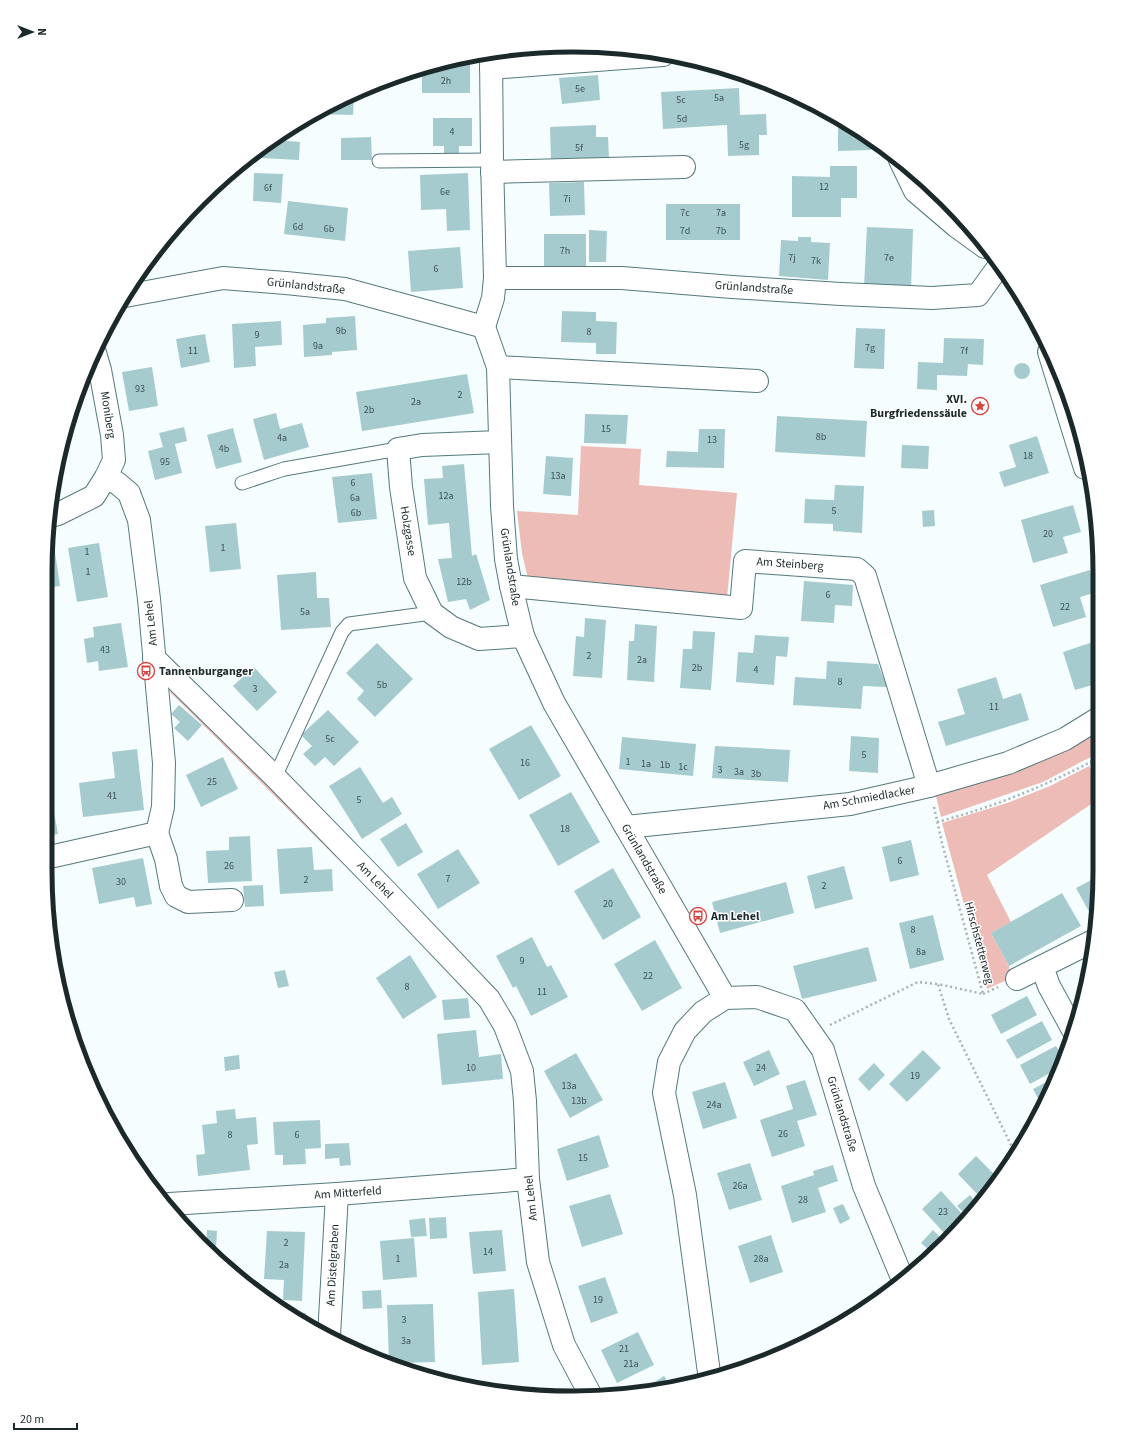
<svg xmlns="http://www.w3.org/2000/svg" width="1145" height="1443" font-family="'Source Sans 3',sans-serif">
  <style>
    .green { fill: #eebcb6 }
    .building { fill: #a6cbce }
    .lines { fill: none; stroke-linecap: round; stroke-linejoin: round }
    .lane-casing { stroke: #56797d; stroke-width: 15 }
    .street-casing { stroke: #56797d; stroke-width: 24 }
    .path { stroke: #a9b3b4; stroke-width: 2.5; stroke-dasharray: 2 3; stroke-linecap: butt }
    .lane { stroke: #fff; stroke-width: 13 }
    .street { stroke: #fff; stroke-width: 22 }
    .labels { text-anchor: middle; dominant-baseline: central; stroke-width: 3; stroke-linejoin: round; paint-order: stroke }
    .number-label { font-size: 10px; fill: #3e5254 }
    .street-label { font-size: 12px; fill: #1b292b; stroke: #fff }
    .poi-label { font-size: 12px; font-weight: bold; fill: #1b292b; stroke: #fff; text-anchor: start }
    .rim { fill: none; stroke: #1b292b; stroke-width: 5 }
  </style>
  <rect width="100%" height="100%" fill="#f6fdfe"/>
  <!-- green -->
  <g class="green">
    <path d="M581,446L641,449L639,485L737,493L727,598L528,579L522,553L517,511L578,515Z"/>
    <path d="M173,690L353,865H344L170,692Z"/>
    <path d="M1095,730L1100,738V752L1043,782L941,817L936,796L1003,775Z"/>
    <path d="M1089,766L1100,786V798L987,875L1011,922L991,933L1009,966L1011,978L987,989L942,823L1007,803L1050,786Z"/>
  </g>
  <!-- building -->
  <g class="building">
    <path d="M600,46V54L531,61L530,49Z"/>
    <path d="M470,57V93H422V69L436,68V65Z"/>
    <path d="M598,75L600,100L562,104L559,78Z"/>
    <path d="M739,88L740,115L766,114L767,135H759V155L728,156L727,125L663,129L661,92Z"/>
    <path d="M354,95L353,115L312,114Z"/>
    <path d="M433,118H472V146H459V156H444V146H433Z"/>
    <path d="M838,119L871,140V150L838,151Z"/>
    <path d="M596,125V137H608L609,158L551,161L550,127Z"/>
    <path d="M371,137L372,160H341V138Z"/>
    <path d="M275,140L300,142L299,160L261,158L262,149Z"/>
    <path d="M830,166H857V198H841V217H792V176L830,177Z"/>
    <path d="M254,173L283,174L281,203L253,201Z"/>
    <path d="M468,173L470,230L447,231L446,209L421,210L420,175Z"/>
    <path d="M584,182L585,215L550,216L549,183Z"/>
    <path d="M288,201L348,208L345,241L284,234Z"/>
    <rect x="666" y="204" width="74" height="36"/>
    <path d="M867,227L913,229L911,289L864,287Z"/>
    <path d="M589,230L607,231L606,262H589Z"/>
    <rect x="544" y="234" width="42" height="34"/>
    <path d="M798,237H811V242L830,243L828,280L779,276L781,240L798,241Z"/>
    <path d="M460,247L463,288L411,292L408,251Z"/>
    <path d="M562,311L596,312V321L617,322L616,354H596V343L561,342Z"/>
    <path d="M355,316L357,350L332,352V355L304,357L303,325L326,323V318Z"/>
    <path d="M281,321L282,345L255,347L256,366L234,368L232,324Z"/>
    <path d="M856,328L885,329L884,369L854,368Z"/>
    <path d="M205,334L210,362L181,368L176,339Z"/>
    <path d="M944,338L984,339L983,365L968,364L967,376L937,375V390L917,389L918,362L943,363Z"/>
    <circle cx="1022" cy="371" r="8"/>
    <path d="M152,367L158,406L129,411L122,372Z"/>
    <path d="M467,374L474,413L362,431L356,392Z"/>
    <path d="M276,413L280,429L302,423L309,447L264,460L253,419Z"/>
    <path d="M585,414L628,415L626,444L584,443Z"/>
    <path d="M777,416L867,421L865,457L775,452Z"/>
    <path d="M184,427L187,441L175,444L182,473L155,480L148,451L163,447L159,433Z"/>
    <path d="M233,428L242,462L216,469L207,435Z"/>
    <path d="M699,429H725L724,468L666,467L667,451L698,452Z"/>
    <path d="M1037,436L1049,473L1004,487L999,472L1016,467L1009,445Z"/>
    <path d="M902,445L929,446L928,469L901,468Z"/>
    <path d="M546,456L573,458L571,496L543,494Z"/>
    <path d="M464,464L472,556L476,554L490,600L470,610L466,599L448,602L438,559L452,558L449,523L428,525L424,479L443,478L442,466Z"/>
    <path d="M372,473L377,519L338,523L332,477Z"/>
    <path d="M835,485L864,486L862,533L833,531V524L804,523L805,499L834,500Z"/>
    <path d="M1073,505L1081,532L1063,537L1068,553L1033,563L1021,520Z"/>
    <path d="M934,510L935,526L923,527L922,511Z"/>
    <path d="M236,523L241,569L210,572L205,526Z"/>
    <path d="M99,543L108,597L77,602L68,548Z"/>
    <path d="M54,545L60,586L46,588V546Z"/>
    <path d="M1090,570L1097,592L1080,597L1086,617L1053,627L1040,585Z"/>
    <path d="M316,572L317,598H329L331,627L281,630L277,575Z"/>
    <path d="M804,581L853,585L852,606L835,605L834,623L801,621Z"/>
    <path d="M585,618L606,620L602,678L573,676L576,636L584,637Z"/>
    <path d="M121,623L128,667L99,671L98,661L87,663L84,639L94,637L93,627Z"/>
    <path d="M635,624L657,626L654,682L627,680L629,641H634Z"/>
    <path d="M693,631L715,632L711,690L680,688L683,649H692Z"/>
    <path d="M755,635L789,637L787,657L776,656L774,685L736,682L738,652L753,653Z"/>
    <path d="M1099,640V683L1075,690L1063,652Z"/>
    <path d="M377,643L413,679L375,717L357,699L364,691L346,673Z"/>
    <path d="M827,661L878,664L887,687L863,686L861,709L793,705L795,677L826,679Z"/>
    <path d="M254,667L277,692L257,711L233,686Z"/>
    <path d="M996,677L1003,699L1021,693L1029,720L946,746L938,722L965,714L957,689Z"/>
    <path d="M179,705L202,725L188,741L174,728L180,722L171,714Z"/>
    <path d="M328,710L359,742L334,766L325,757L315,766L303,754L312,746L301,735Z"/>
    <path d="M531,725L561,776L519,800L489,749Z"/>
    <path d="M851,736L879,738L878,773L849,771Z"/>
    <path d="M622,737L696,744L693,776L619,769Z"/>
    <path d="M715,746L790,750L788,782L712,778Z"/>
    <path d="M137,749L144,810L83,817L79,783L115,778L112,752Z"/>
    <path d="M223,757L238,789L201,807L186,775Z"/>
    <path d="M360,767L383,803L392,797L402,814L362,839L329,786Z"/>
    <path d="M50,790L58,834L45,836V791Z"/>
    <path d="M571,792L600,842L558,866L529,815Z"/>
    <path d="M406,823L423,852L398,867L380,839Z"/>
    <path d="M250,836L252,881L208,883L206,851L229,850V837Z"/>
    <path d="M911,840L919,875L890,882L882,847Z"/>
    <path d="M312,847L314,870L332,869L333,891L280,894L277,849Z"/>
    <path d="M458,849L480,883L438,909L417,874Z"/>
    <path d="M143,858L152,904L136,907L134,897L99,904L92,868Z"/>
    <path d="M844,866L853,899L815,909L807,876Z"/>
    <path d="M613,868L641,917L603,940L574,891Z"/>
    <path d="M1099,876L1096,915L1092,917L1076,888Z"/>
    <path d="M786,882L794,913L720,933L712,902Z"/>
    <path d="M263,885L264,906L245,907L243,886Z"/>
    <path d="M1062,893L1081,926L1009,966L991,933Z"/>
    <path d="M933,915L944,960L910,969L899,923Z"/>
    <path d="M532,937L547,967L551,965L568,997L531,1016L516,986L513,988L496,956Z"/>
    <path d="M655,940L682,988L642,1011L614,964Z"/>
    <path d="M868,947L877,981L802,999L793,966Z"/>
    <path d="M410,955L437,997L403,1019L376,978Z"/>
    <path d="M285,970L289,986L278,988L274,972Z"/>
    <path d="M1088,980V981L1086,987L1083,982Z"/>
    <path d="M1027,996L1037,1015L1001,1034L991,1015Z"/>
    <path d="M468,998L470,1018L444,1020L442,1000Z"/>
    <path d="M1042,1021L1052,1040L1017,1059L1006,1040Z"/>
    <path d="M476,1030L479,1057L501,1054L503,1079L442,1085L437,1034Z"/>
    <path d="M1056,1046L1064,1060L1061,1067L1030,1084L1020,1065Z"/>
    <path d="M769,1050L780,1074L754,1086L743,1062Z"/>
    <path d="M923,1050L941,1068L907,1102L889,1084Z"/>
    <path d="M576,1053L603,1100L570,1118L544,1071Z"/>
    <path d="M239,1055L240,1069L225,1071L224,1057Z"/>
    <path d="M874,1063L885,1075L869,1091L858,1079Z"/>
    <path d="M1058,1076L1042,1106L1033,1089Z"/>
    <path d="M805,1080L817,1115L797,1121L805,1146L772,1157L760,1120L793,1109L786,1086Z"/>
    <path d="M725,1082L737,1118L703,1129L692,1092Z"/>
    <path d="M235,1109L236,1119L256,1117L258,1144L247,1145L250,1170L198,1176L196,1155L205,1154L202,1125L217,1123L216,1111Z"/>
    <path d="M320,1120L321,1148L305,1149L306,1164L283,1165V1155H275L273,1122Z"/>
    <path d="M599,1135L609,1167L567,1181L557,1149Z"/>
    <path d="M349,1143L351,1165L340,1166L339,1158L325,1159V1144Z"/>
    <path d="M976,1156L998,1178L981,1198L958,1174Z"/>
    <path d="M750,1163L762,1200L729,1210L717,1173Z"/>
    <path d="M833,1165L838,1181L818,1188L826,1212L792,1223L781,1186L814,1175L813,1171Z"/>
    <path d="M941,1191L964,1216L945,1234L922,1209Z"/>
    <path d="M610,1194L623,1234L582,1247L569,1206Z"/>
    <path d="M970,1195L976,1202L964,1213L957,1206Z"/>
    <path d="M843,1204L850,1219L840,1224L833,1208Z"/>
    <path d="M446,1217L447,1238L430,1239L429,1218Z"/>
    <path d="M425,1218L427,1236L411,1237L409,1220Z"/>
    <path d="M207,1230L217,1231L216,1249L206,1248Z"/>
    <path d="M502,1230L506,1271L473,1274L469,1232Z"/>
    <path d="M933,1230L940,1237L929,1250L921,1243Z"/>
    <path d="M267,1231L305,1232L302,1301L283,1300L284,1280L264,1279Z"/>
    <path d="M771,1235L783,1272L750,1283L738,1246Z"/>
    <path d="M414,1238L417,1277L383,1280L380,1241Z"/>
    <path d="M605,1277L618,1313L591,1323L578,1286Z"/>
    <path d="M514,1289L519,1362L482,1365L478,1292Z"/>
    <path d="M381,1290L382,1308L363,1309L362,1291Z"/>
    <path d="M433,1304L435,1362L394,1363L389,1361L387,1305Z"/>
    <path d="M289,1313H306L305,1325L300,1321Z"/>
    <path d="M638,1332L654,1365L617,1383L601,1350Z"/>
    <path d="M664,1376L670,1385L644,1389Z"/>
  </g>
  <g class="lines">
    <!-- lane casing -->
    <g class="lane-casing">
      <g id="lane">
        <path d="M379,161L492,160"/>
        <path d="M242,483L284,469L398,449"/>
        <path d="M275,777L342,632L349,624L432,613"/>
      </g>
    </g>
    <!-- street casing -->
    <g class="street-casing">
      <g id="street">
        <path d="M491,53L492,160L495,278L493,298L484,327L498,367L502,506L506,559L511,586L523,636L554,703L725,998"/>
        <path d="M491,68L663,55"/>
        <path d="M900,160L915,191L956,226L985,247"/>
        <path d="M492,172L684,167"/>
        <path d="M495,278H622L732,287L841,294L932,298L978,295L999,266"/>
        <path d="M125,296L223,278L286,283L345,289L484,327"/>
        <path d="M1049,352L1085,468"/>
        <path d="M498,367L757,381"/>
        <path d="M500,442L422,445L398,449L401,487L415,578L432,613L451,627L479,639L523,636"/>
        <path d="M50,516L58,514L94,496L106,477L114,460L112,435L100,370L95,353"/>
        <path d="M511,586L741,608L745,561L857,569L865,576L929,786"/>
        <path d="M154,658L275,777L389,894L489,999L505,1026L522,1071L525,1101L528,1179L538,1262L564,1345L591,1396"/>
        <path d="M626,827L850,804L929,786L1008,763L1065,739L1099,718"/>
        <path d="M157,833L166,859L171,886L176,896L188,902L232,900"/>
        <path d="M45,858L157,833L163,807L164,763L149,599L139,520L129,493L117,483L106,477"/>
        <path d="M1042,967L1049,986L1073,1030"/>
        <path d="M1017,979L1093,941"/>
        <path d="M725,998L757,997L795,1010L823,1050L864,1186L903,1280"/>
        <path d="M169,1204L337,1194L528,1179"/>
        <path d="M329,1336L337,1194"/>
        <path d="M710,1380L685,1195L664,1093L669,1062L685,1031L703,1012L725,998"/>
      </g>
    </g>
    <!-- path -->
    <g class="path">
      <path d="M1091,762L1100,780"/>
      <path d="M934,807L942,843L983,994L938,984L949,1019L1016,1155"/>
      <path d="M937,822C994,807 1048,785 1100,757"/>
      <path d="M983,994L998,987"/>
      <path d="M830,1025L918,982L938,984"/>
    </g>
    <!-- lane -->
    <use href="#lane" class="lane"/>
    <!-- street -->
    <use href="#street" class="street"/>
  </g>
  <!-- icons -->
  <defs>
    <g id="sight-ring" transform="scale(0.9)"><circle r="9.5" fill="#fff" stroke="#d54642" stroke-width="1.5"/><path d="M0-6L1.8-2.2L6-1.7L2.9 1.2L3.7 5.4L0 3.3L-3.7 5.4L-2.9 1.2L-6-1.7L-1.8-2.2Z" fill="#d54642"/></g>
    <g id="bus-ring" transform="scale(0.9)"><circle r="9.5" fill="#fff" stroke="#d54642" stroke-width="1.5"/><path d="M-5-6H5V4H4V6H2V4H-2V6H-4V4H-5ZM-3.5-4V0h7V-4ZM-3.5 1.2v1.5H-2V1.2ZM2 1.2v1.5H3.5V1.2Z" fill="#d54642"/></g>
  </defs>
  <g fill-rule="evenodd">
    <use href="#sight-ring" x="980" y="406"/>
    <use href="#bus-ring" x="146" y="671"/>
    <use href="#bus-ring" x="698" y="916"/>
  </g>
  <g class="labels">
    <!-- number labels -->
    <g class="number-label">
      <text x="446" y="81">2h</text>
      <text x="580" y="89">5e</text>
      <text x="719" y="98">5a</text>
      <text x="681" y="100">5c</text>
      <text x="682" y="119">5d</text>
      <text x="452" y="132">4</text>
      <text x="744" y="145">5g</text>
      <text x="579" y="148">5f</text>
      <text x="824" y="187">12</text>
      <text x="268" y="188">6f</text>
      <text x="445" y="192">6e</text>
      <text x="567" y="199">7i</text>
      <text x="685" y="213">7c</text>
      <text x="721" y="213">7a</text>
      <text x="298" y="227">6d</text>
      <text x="329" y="229">6b</text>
      <text x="685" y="231">7d</text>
      <text x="721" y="231">7b</text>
      <text x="565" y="251">7h</text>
      <text x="792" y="258">7j</text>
      <text x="889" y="258">7e</text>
      <text x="816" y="261">7k</text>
      <text x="436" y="269">6</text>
      <text x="341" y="331">9b</text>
      <text x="589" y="332">8</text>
      <text x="257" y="335">9</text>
      <text x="318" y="346">9a</text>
      <text x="870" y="348">7g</text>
      <text x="193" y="351">11</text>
      <text x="964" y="351">7f</text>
      <text x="140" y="389">93</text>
      <text x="460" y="395">2</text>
      <text x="416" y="402">2a</text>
      <text x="369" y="410">2b</text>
      <text x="606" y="429">15</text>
      <text x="821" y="437">8b</text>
      <text x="282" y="438">4a</text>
      <text x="712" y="440">13</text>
      <text x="224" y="449">4b</text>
      <text x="1028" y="456">18</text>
      <text x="165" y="462">95</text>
      <text x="558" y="476">13a</text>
      <text x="353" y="483">6</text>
      <text x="446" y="496">12a</text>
      <text x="355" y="498">6a</text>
      <text x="834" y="511">5</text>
      <text x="356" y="513">6b</text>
      <text x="1048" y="534">20</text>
      <text x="223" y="548">1</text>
      <text x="87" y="552">1</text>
      <text x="88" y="572">1</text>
      <text x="464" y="582">12b</text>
      <text x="828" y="595">6</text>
      <text x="1065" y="607">22</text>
      <text x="305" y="612">5a</text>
      <text x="105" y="650">43</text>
      <text x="589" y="656">2</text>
      <text x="642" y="660">2a</text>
      <text x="697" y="668">2b</text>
      <text x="756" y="670">4</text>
      <text x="840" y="682">8</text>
      <text x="382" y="685">5b</text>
      <text x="255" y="689">3</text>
      <text x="994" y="707">11</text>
      <text x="330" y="739">5c</text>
      <text x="864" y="755">5</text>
      <text x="628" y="762">1</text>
      <text x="525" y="763">16</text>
      <text x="646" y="764">1a</text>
      <text x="665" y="765">1b</text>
      <text x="683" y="767">1c</text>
      <text x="720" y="770">3</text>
      <text x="739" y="772">3a</text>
      <text x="756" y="774">3b</text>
      <text x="212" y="782">25</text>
      <text x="112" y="796">41</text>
      <text x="359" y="800">5</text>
      <text x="565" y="829">18</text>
      <text x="900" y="861">6</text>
      <text x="229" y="866">26</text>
      <text x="448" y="879">7</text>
      <text x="306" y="880">2</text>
      <text x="121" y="882">30</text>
      <text x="824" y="886">2</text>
      <text x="608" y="904">20</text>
      <text x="913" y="930">8</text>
      <text x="921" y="952">8a</text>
      <text x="522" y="961">9</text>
      <text x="648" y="976">22</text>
      <text x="407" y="987">8</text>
      <text x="542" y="992">11</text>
      <text x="471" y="1068">10</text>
      <text x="761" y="1068">24</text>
      <text x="915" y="1076">19</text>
      <text x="569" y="1086">13a</text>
      <text x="579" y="1101">13b</text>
      <text x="714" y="1105">24a</text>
      <text x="783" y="1134">26</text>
      <text x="230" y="1135">8</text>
      <text x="297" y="1135">6</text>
      <text x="583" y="1158">15</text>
      <text x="740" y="1186">26a</text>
      <text x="803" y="1200">28</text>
      <text x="943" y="1212">23</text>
      <text x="286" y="1243">2</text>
      <text x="488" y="1252">14</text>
      <text x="398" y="1259">1</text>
      <text x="761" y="1259">28a</text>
      <text x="284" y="1265">2a</text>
      <text x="598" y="1300">19</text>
      <text x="404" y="1320">3</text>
      <text x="406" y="1341">3a</text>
      <text x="624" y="1349">21</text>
      <text x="631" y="1364">21a</text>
    </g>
    <!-- street labels -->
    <g class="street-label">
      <text transform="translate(306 286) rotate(6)">Grünlandstraße</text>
      <text transform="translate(754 288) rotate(4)">Grünlandstraße</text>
      <text transform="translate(108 415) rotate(81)">Moniberg</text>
      <text transform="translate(408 531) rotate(81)">Holzgasse</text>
      <text transform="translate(790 564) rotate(4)">Am Steinberg</text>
      <text transform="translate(510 567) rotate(81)">Grünlandstraße</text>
      <text transform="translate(151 623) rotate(-96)">Am Lehel</text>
      <text transform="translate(869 798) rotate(-10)">Am Schmiedlacker</text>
      <text transform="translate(644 859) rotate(60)">Grünlandstraße</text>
      <text transform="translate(375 880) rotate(46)">Am Lehel</text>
      <text transform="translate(979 943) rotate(75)">Hirschstetterweg</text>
      <text transform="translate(842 1114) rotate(73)">Grünlandstraße</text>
      <text transform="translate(348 1193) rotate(-4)">Am Mitterfeld</text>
      <text transform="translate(531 1198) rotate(-96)">Am Lehel</text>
      <text transform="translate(333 1265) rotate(-87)">Am Distelgraben</text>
    </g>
    <!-- poi labels -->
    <g class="poi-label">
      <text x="967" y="399" text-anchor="end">XVI.<tspan x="967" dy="14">Burgfriedenssäule</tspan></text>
      <text x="159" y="671">Tannenburganger</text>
      <text x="711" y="916">Am Lehel</text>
    </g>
  </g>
  <!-- crop -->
  <path d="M0 0H1145V1443H0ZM572 52H573A520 520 0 0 1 1093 572V871A520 520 0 0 1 573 1391H572A520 520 0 0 1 52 871V572A520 520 0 0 1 572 52Z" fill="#fff" fill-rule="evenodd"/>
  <path class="rim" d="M572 52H573A520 520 0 0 1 1093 572V871A520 520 0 0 1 573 1391H572A520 520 0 0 1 52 871V572A520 520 0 0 1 572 52Z"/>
  <!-- north arrow -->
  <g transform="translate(32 32) rotate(90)" stroke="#ffffff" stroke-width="3" paint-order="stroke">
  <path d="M0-3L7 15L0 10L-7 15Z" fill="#1b292b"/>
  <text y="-6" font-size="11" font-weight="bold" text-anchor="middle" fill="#1b292b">N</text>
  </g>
  <!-- scale -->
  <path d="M14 1423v6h63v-6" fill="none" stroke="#1b292b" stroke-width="2"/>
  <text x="20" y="1423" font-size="12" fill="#1b292b" stroke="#ffffff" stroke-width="3" paint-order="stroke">20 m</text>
</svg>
